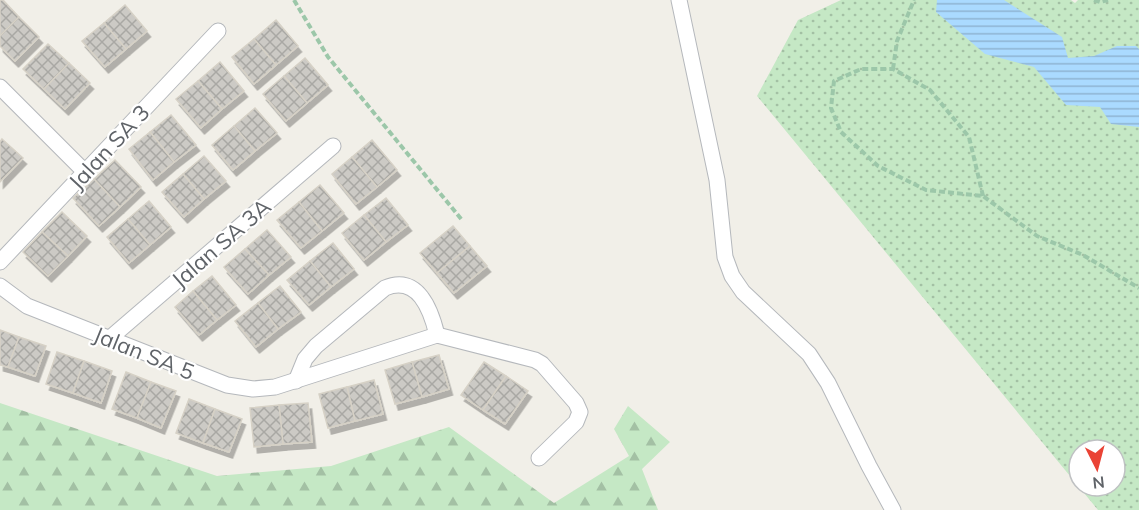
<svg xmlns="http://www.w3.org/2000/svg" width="1139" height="510" font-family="Mulish,sans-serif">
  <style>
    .grass { fill: url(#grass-dots); fill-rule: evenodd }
    .forest { fill: url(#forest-firs) }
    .water { fill: url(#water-rules) }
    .building { fill: url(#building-cross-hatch); stroke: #d6d1c6; stroke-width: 1.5; filter: url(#shadow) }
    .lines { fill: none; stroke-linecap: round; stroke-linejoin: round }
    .minor-casing { stroke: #b5b8bc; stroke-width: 17 }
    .path { stroke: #9cc7a9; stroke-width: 4; stroke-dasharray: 6 3; stroke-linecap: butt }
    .minor { stroke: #fff; stroke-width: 15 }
    .labels { text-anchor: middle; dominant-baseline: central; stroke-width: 4.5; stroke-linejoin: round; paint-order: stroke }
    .street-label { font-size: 22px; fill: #5f6368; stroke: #fff }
  </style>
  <defs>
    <pattern id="grass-dots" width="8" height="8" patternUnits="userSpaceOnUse" patternTransform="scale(1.5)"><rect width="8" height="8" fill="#c5e8c5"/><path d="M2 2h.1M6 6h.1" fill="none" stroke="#a3c0a4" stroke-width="1.8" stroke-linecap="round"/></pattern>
    <pattern id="forest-firs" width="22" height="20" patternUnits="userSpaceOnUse" patternTransform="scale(1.5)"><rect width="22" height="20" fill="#c5e8c5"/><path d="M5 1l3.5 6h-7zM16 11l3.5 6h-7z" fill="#a3c0a4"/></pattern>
    <pattern id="water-rules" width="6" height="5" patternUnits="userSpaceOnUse" patternTransform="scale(1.5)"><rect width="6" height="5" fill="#aadaff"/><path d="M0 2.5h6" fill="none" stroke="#8eb4d2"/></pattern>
    <pattern id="building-cross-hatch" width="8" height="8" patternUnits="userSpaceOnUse" patternTransform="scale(1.5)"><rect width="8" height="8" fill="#cccac5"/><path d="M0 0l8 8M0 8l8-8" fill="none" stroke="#a9a8a4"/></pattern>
    <filter id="shadow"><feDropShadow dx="3.5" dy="6" stdDeviation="0" flood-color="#0004"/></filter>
  </defs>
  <rect width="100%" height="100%" fill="#f1efe8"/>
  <!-- grass -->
  <path class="grass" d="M841,0H1071L1075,3L1078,0H1139V510H1098L757,96L798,20ZM1079,450H1115V486H1079Z"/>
  <!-- forest -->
  <path class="forest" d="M0,403L217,476L331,466L449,427L554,503L629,456L614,429L628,406L670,442L642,469L658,510H0Z"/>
  <!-- water -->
  <path class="water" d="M937,0H1004L1062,37L1068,58L1094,56L1117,46H1136L1139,49V127L1111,124L1100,107L1066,105L1034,67L985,54L936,12Z"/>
  <!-- building -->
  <g class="building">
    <path d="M0,0H3L19,17L0,36Z"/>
    <path d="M125,5L147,31L126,49L104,23Z"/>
    <path d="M19,17L39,37L15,61L0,46V36Z"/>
    <path d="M276,20L298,46L276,65L254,39Z"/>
    <path d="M104,23L126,49L105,67L82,41Z"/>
    <path d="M254,39L276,65L254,84L232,57Z"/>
    <path d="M48,44L69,63L44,89L23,69Z"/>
    <path d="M305,58L328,85L307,103L284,76Z"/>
    <path d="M220,62L244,91L222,109L198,81Z"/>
    <path d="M69,63L90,83L65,109L44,89Z"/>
    <path d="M284,76L307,103L286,121L263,94Z"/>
    <path d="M198,81L222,109L201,128L176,99Z"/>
    <path d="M255,108L277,133L255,151L234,126Z"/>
    <path d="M171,115L196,145L174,162L150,132Z"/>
    <path d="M234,126L255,151L233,170L212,145Z"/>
    <path d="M150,132L174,162L153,180L129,149Z"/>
    <path d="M2,139L23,158L0,182V142Z"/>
    <path d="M372,140L397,170L377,187L352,157Z"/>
    <path d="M204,156L226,181L204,199L183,174Z"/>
    <path d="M352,157L377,187L356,204L332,174Z"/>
    <path d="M115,160L141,187L120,207L94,179Z"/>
    <path d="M183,174L204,199L184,217L162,192Z"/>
    <path d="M94,179L120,207L99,226L73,198Z"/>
    <path d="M320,185L344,213L322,231L299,202Z"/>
    <path d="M386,198L408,225L386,242L364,215Z"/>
    <path d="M149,201L171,227L150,245L128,219Z"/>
    <path d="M299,202L322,231L301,248L277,220Z"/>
    <path d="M62,212L87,236L68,256L42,232Z"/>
    <path d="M364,215L386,242L364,260L342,233Z"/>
    <path d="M128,219L150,245L129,263L107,237Z"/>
    <path d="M453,226L470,246L437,273L420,253Z"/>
    <path d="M267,230L291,257L269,275L245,249Z"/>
    <path d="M42,232L68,256L48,276L23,252Z"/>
    <path d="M333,243L354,269L331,287L310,261Z"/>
    <path d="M470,246L487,266L454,293L437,273Z"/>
    <path d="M245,249L269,275L248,294L224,267Z"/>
    <path d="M310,261L331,287L309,305L287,280Z"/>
    <path d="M212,276L236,305L217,320L193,291Z"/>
    <path d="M280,286L301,312L278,329L258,303Z"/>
    <path d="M193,291L217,320L199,335L175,307Z"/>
    <path d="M258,303L278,329L256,347L235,321Z"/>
    <path d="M0,330L19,337L8,367L0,365Z"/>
    <path d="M19,337L46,346L35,376L8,367Z"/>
    <path d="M57,352L84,361L73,393L46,384Z"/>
    <path d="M439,355L449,389L422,397L412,362Z"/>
    <path d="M84,361L112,371L101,403L73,393Z"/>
    <path d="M412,362L422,397L395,404L385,370Z"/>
    <path d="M484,362L506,376L483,410L461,395Z"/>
    <path d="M126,372L151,382L137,418L112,409Z"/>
    <path d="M506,376L528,391L505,424L483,410Z"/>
    <path d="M374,380L383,414L355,421L347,387Z"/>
    <path d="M151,382L176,391L161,428L137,418Z"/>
    <path d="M347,387L355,421L328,428L319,394Z"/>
    <path d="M189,399L215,409L203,443L176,433Z"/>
    <path d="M308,403L312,442L283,444L279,405Z"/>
    <path d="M279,405L283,444L254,447L250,408Z"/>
    <path d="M215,409L242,419L229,452L203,443Z"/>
  </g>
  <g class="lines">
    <!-- minor casing -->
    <g class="minor-casing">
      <g id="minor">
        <path d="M679,0L717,180L725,257L732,276L743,292L809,354L828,383L869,466L893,510"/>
        <path d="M0,87L85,172"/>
        <path d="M0,262L218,31"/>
        <path d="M0,286L27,306L227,385L253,389L275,387L437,335L535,360L542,364L576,403L580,412L576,422L539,458"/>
        <path d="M109,339L333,146"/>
        <path d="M296,381L305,359L316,346L385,288C418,274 431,310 437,335"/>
      </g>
    </g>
    <!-- path -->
    <g class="path">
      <path d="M294,0L328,57L462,220"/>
      <path d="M1094,0L1100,2L1108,0"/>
      <path d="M893,69L897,41L914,0"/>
      <path d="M983,196L969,137L930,90L893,69H861L834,81L831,108L841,132L878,166L926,190L983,196L1037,236L1083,255L1139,288"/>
    </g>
    <!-- minor -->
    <use href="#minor" class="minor"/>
  </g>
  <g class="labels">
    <!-- street labels -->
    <g class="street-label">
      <text transform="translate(109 147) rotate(-47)">Jalan SA 3</text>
      <text transform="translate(221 243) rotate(-41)">Jalan SA 3A</text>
      <text transform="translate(144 353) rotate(22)">Jalan SA 5</text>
    </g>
  </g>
  <!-- north arrow -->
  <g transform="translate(1097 468) rotate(174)"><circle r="28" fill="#ffffff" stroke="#bfc1c3" stroke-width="1.5"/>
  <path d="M0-4.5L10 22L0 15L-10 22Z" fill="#ea4335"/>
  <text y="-9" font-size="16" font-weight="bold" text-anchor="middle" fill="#5f6368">N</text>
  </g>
</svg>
